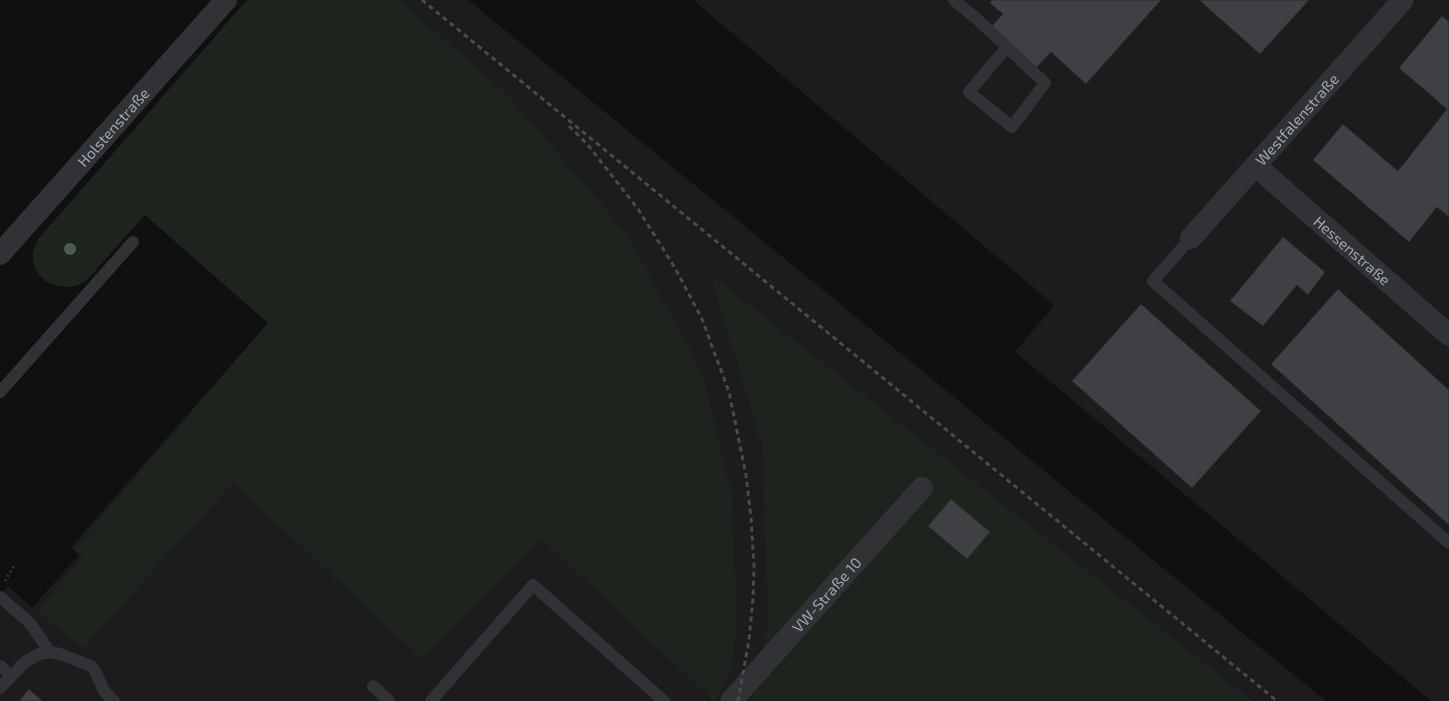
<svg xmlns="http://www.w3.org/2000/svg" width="1449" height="701" font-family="'Exo 2',sans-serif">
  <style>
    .built { fill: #1c1c1e }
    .green { fill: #1c241d }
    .building { fill: #3f4044; stroke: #2a2a2d }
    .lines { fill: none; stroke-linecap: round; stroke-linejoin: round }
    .path { stroke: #37393d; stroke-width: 2.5; stroke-dasharray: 2 3; stroke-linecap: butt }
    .service { stroke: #313236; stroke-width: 12 }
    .minor { stroke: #313236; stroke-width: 22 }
    .rail { stroke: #484a4f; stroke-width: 3; stroke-dasharray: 5 4; stroke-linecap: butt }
    .tree { fill: #4a5e4a }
    .labels { text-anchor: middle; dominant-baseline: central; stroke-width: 3.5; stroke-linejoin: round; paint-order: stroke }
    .street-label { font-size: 15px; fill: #a1a8b2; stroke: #0b0b0c }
  </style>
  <rect width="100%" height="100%" fill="#101011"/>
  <!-- built -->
  <g class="built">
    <path d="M271,0H468L1326,701H0V595L8,586L32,608L79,555L71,547L268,323L108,182Z"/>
    <path d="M693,0H1449V701H1431L1015,352L1054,305Z"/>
  </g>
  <!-- green -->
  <g class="green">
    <path d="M247,0H399L509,96L628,235L703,376L732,497L737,622L732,666L716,701H714L541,539L421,658L233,483L83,648L37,611L83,557L74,549L268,323L145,215L86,281C67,294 35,285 33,259C32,251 36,244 39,238Z"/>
    <path d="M710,274L1253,701H752L768,622L762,444Z"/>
  </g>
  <!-- building -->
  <g class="building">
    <path d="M992,0H1161L1086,84L1051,52L1036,68L991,27L1003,14L990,3Z"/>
    <path d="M1199,0H1309L1260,54Z"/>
    <path d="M1442,16L1449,22V217L1437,207L1409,242L1313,160L1343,124L1398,171L1447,109L1399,68Z"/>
    <path d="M1283,237L1325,272L1308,295L1297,285L1263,326L1230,301Z"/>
    <path d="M1338,289L1449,390V525L1271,364Z"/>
    <path d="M1141,304L1261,411L1192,488L1072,381Z"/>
    <path d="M951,499L990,532L967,559L928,526Z"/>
    <path d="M29,689L42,701H19Z"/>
  </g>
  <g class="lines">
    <!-- path -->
    <path class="path" d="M5,581L14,566"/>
    <!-- service -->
    <g class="service">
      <path d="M954,0L977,19L1045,83L1012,127L969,92L1007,47"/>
      <path d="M1191,238L1153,281L1449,543"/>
      <path d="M0,392L133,242"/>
      <path d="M0,597L30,623L50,652"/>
      <path d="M0,666L11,676"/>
      <path d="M373,686L389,701"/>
      <path d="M0,688L25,662L39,654L50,652L60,654L91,666L95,671L104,691L114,701"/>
      <path d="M431,701L533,585L664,701"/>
    </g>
    <!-- minor -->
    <g class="minor">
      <path id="s1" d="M1256,166L1449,335"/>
      <path id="s2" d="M1191,238L1403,0"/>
      <path id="s3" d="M0,254L226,0"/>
      <path id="s4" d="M731,701L922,488"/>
    </g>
    <!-- rail -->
    <g class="rail">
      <path d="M422,0L1277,701"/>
      <path d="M569,126L588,145L638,209L675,268L702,319L729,392L746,475L751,518L754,566L753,598L749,640L738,701"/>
    </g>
  </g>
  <!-- trees -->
  <circle class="tree" cx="70" cy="249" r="6"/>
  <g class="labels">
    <!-- street labels -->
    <g class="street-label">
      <text stroke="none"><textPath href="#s2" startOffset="159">Westfalenstraße</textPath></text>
      <text stroke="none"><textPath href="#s3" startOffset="170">Holstenstraße</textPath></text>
      <text stroke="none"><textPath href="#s1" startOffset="128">Hessenstraße</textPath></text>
      <text stroke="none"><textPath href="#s4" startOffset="143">VW-Straße 10</textPath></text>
    </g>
  </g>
</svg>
